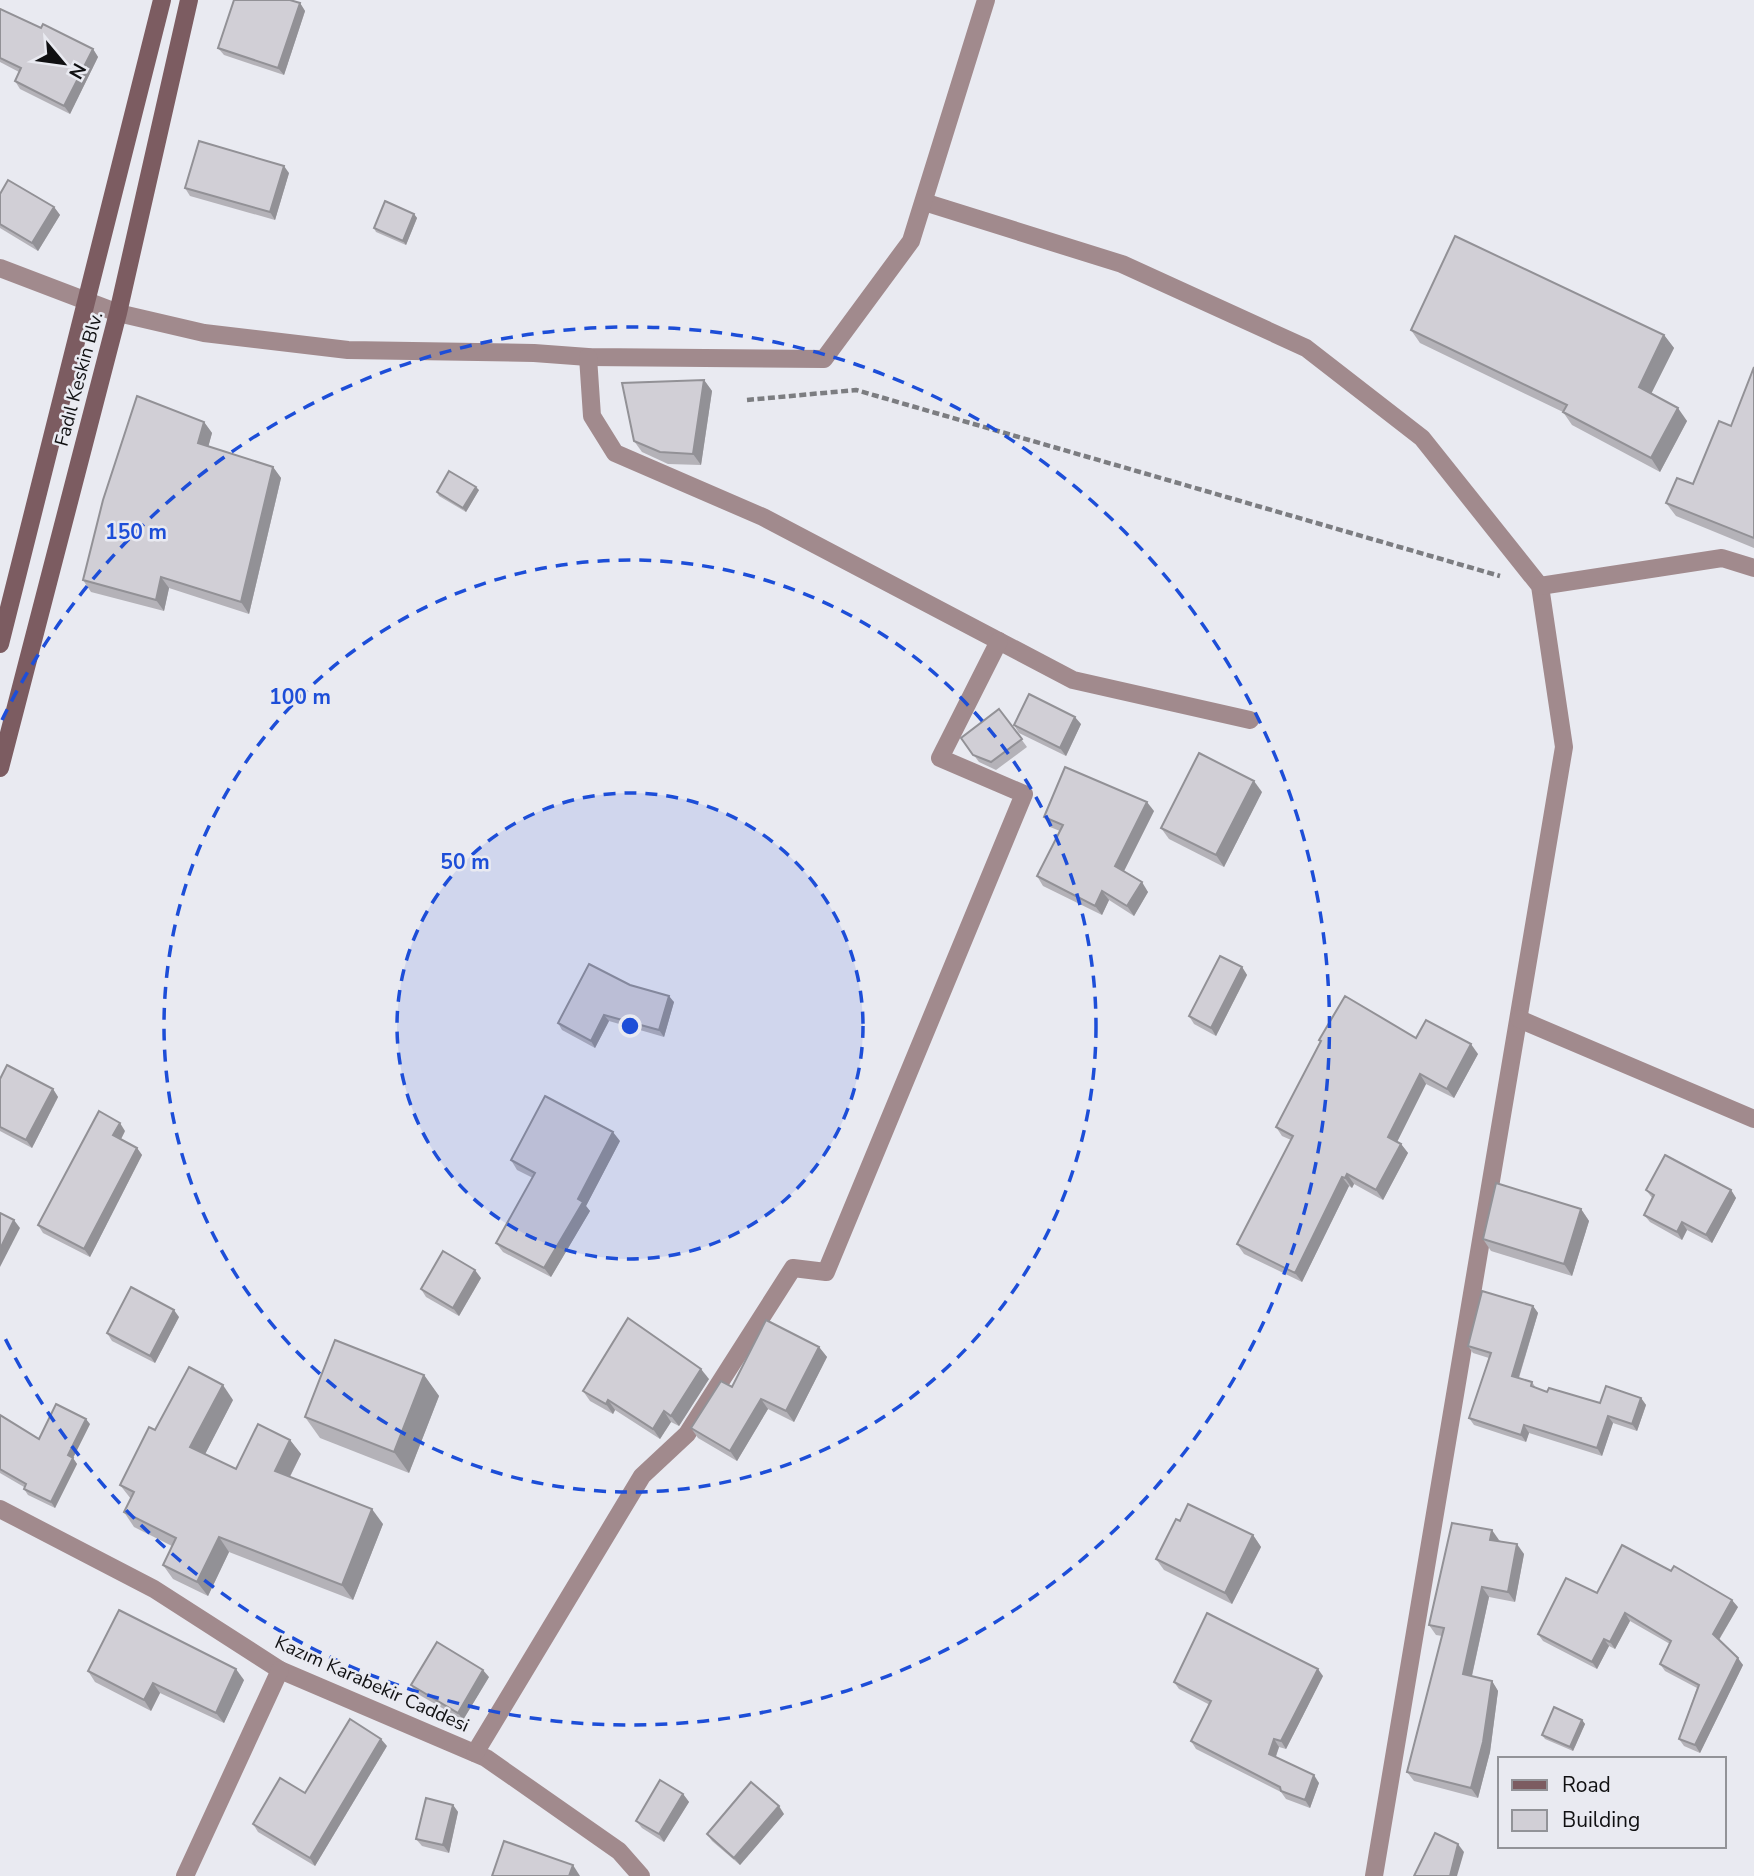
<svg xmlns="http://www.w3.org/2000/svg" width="1754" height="1876" font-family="'Nunito Sans',sans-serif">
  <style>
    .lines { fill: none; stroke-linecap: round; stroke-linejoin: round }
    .path { stroke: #7c7d81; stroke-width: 4.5; stroke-dasharray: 7 3.5; stroke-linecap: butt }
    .street { stroke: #a18a8d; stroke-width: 18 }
    .secondary { stroke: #7c5c61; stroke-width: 18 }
    .wall { fill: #b4b2b8 }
    .shaded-wall { fill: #929196 }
    .building { fill: #d1cfd6; stroke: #929196; stroke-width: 2 }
    .ring { fill: none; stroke: #1d4ed8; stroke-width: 3.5; stroke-dasharray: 12 9 }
    .labels { text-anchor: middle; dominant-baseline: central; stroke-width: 5; stroke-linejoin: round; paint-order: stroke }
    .street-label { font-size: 19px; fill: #101012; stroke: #e9eaf1 }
    .centre { fill: #1d4ed8; stroke: #e9eaf1; stroke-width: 3.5 }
    .ring-label { font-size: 21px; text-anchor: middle; font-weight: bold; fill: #1d4ed8; stroke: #e9eaf1; stroke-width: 5; stroke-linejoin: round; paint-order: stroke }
  </style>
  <rect width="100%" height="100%" fill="#e9eaf1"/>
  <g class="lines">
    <!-- path -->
    <path class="path" d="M747,400L856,390L1500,576"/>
    <!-- street -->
    <g class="street">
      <path d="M924,202L1122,264L1306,348L1422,438L1540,586L1564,747L1374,1876"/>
      <path d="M0,268L118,313L204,333L348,350L534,353L588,357L824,359L911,241L986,0"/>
      <path d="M588,357L592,416L615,453L763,517L1073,680L1250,720"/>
      <path d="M1540,586L1722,558L1754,568"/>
      <path d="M1519,1019L1754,1119"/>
      <path d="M0,1509L154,1589L280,1670L486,1758L619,1851L641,1876"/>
      <path d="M475,1753L642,1476L687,1434L793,1268L826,1272L1024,794L940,758L999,641"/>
      <path d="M185,1876L280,1670"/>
    </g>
    <!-- secondary -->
    <g class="secondary">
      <path d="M0,644L162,0"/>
      <path d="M0,768L118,313L189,0"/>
    </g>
  </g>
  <!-- wall -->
  <g class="wall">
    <path d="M300,3L305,11L284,75L224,55L218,48Z"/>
    <path d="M0,9L41,28L93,49L98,57L70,114L20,89L15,81L19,72L0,62Z"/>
    <path d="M289,173L275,220L190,196L185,188Z"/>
    <path d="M0,194L54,207L60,215L38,251L0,228Z"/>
    <path d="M414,214L417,218L406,245L376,232L374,228Z"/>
    <path d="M1411,330L1664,335L1674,348L1651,394L1687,421L1660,472L1572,425L1563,412L1420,343Z"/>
    <path d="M1754,367V548L1676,516L1666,503L1693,484L1731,426Z"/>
    <path d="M704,380L712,391L701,465L668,464L642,452L634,441Z"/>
    <path d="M204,422L212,433L208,447L273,467L281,478L249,614L169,588L164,611L91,592L83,580Z"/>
    <path d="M479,490L466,512L439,496L437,492Z"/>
    <path d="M999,709L1027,747L996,770L979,762L961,738Z"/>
    <path d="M1081,724L1066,756L1019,733L1014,725Z"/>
    <path d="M1262,792L1224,867L1169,839L1161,828Z"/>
    <path d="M1154,811L1124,871L1148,892L1134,916L1109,900L1102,915L1043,886L1037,876L1060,831L1050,827L1044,817Z"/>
    <path d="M1242,967L1247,975L1216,1036L1194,1024L1189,1016Z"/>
    <path d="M630,985L674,1002L664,1037L609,1021L595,1048L562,1030L558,1023Z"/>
    <path d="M1416,1038L1478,1054L1454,1098L1426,1084L1397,1142L1401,1144L1408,1153L1383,1200L1354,1184L1352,1188L1349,1186L1302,1282L1244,1254L1237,1244L1291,1140L1282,1136L1276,1127L1320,1042L1319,1040Z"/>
    <path d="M0,1079L53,1089L58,1097L32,1148L0,1131Z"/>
    <path d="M125,1131L121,1139L137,1148L142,1155L90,1257L43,1233L38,1225Z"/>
    <path d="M620,1141L586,1206L590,1211L551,1277L503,1252L496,1243L533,1178L517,1170L511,1160Z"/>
    <path d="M1646,1190H1731L1736,1198L1712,1243L1687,1230L1682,1240L1650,1222L1644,1215L1653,1199Z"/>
    <path d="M1581,1209L1589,1221L1572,1276L1491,1251L1483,1239Z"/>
    <path d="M481,1278L459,1316L426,1297L421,1289Z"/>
    <path d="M1533,1306L1538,1313L1519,1378L1532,1382L1536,1388L1547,1392L1600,1403L1641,1398L1646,1405L1637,1431L1613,1423L1602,1456L1529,1433L1526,1442L1474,1425L1469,1418L1489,1358L1473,1353L1468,1346Z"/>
    <path d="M179,1317L155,1363L112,1341L107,1333Z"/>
    <path d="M819,1347L827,1357L794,1422L768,1409L737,1461L698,1438L691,1428L732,1387Z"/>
    <path d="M424,1375L439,1396L409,1473L320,1438L305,1417Z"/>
    <path d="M709,1379L679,1426L671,1422L660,1439L615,1410L613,1414L590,1401L583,1391Z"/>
    <path d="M233,1400L205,1454L236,1469L290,1440L301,1454L290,1477L383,1524L353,1600L229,1552L208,1596L173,1579L163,1565L172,1546L134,1527L124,1512L131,1499L120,1485L155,1430Z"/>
    <path d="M0,1415L39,1439L90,1424L73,1458L77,1464L55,1508L28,1495L24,1489V1487L0,1473Z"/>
    <path d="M1180,1521L1253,1535L1261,1547L1232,1604L1164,1570L1156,1559Z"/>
    <path d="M1499,1540L1524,1554L1515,1602L1489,1597L1472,1676L1492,1681L1498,1691L1490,1752L1478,1798L1414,1781L1407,1772L1442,1636L1436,1635L1429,1625Z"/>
    <path d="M1597,1593L1738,1607L1719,1640L1743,1665L1700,1753L1684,1746L1679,1739L1697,1688L1665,1671L1660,1664L1670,1644L1630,1621L1615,1649L1609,1646L1597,1669L1543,1641L1538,1634Z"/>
    <path d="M88,1671L244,1680L224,1723L160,1693L151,1711L95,1682Z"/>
    <path d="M1323,1676L1286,1749L1279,1747L1276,1757L1319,1783L1310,1808L1286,1799L1281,1792L1196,1749L1191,1741L1210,1705L1179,1689L1174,1682Z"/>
    <path d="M489,1677L463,1720L416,1693L411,1685Z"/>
    <path d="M1582,1720L1585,1724L1573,1751L1545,1739L1542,1735Z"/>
    <path d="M387,1746L315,1866L258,1832L253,1824L305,1793Z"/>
    <path d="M683,1794L689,1802L664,1842L642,1828L636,1821Z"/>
    <path d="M453,1805L458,1812L449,1853L422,1846L416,1839Z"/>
    <path d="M784,1814L740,1865L712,1841L707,1834Z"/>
  </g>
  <!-- shaded-wall -->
  <g class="shaded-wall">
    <path d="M300,3L305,11L284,75L278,68Z"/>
    <path d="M93,49L98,57L70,114L64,106Z"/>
    <path d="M284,166L289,173L275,220L270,212Z"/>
    <path d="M54,207L60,215L38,251L32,243Z"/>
    <path d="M414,214L417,218L406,245L403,241Z"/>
    <path d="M1664,335L1674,348L1648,400L1639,387Z"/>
    <path d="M704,380L712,391L701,465L693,454Z"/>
    <path d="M1678,408L1687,421L1660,472L1651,458Z"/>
    <path d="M204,422L212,433L206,455L198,443Z"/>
    <path d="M273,467L281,478L249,614L241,602Z"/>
    <path d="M476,487L479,490L466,512L463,508Z"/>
    <path d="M161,577L169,588L164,611L156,600Z"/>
    <path d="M1075,717L1081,724L1066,756L1060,748Z"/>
    <path d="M1254,781L1262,792L1224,867L1216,855Z"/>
    <path d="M1147,802L1154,811L1122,875L1115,866Z"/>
    <path d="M1142,882L1148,892L1134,916L1127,906Z"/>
    <path d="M1102,891L1109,900L1102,915L1095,906Z"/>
    <path d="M1242,967L1247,975L1216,1036L1211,1028Z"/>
    <path d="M669,996L674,1002L664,1037L659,1030Z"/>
    <path d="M604,1015L609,1021L595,1048L591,1041Z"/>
    <path d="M1471,1044L1478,1054L1454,1098L1447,1089Z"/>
    <path d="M1420,1074L1426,1084L1395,1146L1388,1137Z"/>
    <path d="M53,1089L58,1097L32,1148L26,1140Z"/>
    <path d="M120,1123L125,1131L119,1143L113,1135Z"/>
    <path d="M613,1132L620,1141L586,1206L590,1211L551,1277L544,1268L578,1199Z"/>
    <path d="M1401,1144L1408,1153L1383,1200L1376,1190Z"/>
    <path d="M137,1148L142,1155L90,1257L84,1249Z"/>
    <path d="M1347,1174L1354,1184L1352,1188L1345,1178Z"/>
    <path d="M1342,1177L1349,1186L1302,1282L1295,1273Z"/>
    <path d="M1731,1190L1736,1198L1712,1243L1706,1235Z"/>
    <path d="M1581,1209L1589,1221L1572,1276L1564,1264Z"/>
    <path d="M14,1220L20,1228L0,1267V1249Z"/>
    <path d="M1682,1222L1687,1230L1682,1240L1677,1232Z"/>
    <path d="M475,1270L481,1278L459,1316L453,1308Z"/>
    <path d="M1533,1306L1538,1313L1517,1383L1512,1376Z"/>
    <path d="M174,1310L179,1317L155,1363L150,1356Z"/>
    <path d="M819,1347L827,1357L794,1422L786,1411Z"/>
    <path d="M701,1369L709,1379L679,1426L671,1416Z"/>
    <path d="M424,1375L439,1396L409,1473L394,1452Z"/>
    <path d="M223,1385L233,1400L201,1462L190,1447Z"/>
    <path d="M1641,1398L1646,1405L1637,1431L1632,1424Z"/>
    <path d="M761,1399L768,1409L737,1461L730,1451Z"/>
    <path d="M608,1400L615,1410L613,1414L606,1404Z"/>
    <path d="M664,1411L671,1422L660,1439L653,1429Z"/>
    <path d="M1608,1416L1613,1423L1602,1456L1597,1448Z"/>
    <path d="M86,1419L90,1424L73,1458L77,1464L55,1508L51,1502L68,1455Z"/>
    <path d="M1524,1425L1529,1433L1526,1442L1521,1435Z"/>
    <path d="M290,1440L301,1454L285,1486L275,1471Z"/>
    <path d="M372,1509L383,1524L353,1600L342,1585Z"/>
    <path d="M1492,1530L1499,1540L1497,1549L1490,1540Z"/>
    <path d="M1253,1535L1261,1547L1232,1604L1225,1593Z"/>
    <path d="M219,1537L229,1552L208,1596L197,1582Z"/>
    <path d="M1517,1544L1524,1554L1515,1602L1508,1592Z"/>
    <path d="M1482,1587L1489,1597L1470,1684L1463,1674Z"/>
    <path d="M1732,1600L1738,1607L1718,1641L1713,1634Z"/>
    <path d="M1625,1613L1630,1621L1615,1649L1610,1642Z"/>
    <path d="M1604,1639L1609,1646L1597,1669L1592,1662Z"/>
    <path d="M1738,1658L1743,1665L1700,1753L1695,1745Z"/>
    <path d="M236,1669L244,1680L224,1723L216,1713Z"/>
    <path d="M1318,1669L1323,1676L1286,1749L1281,1741Z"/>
    <path d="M483,1670L489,1677L463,1720L458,1713Z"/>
    <path d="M1492,1681L1498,1691L1490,1752L1478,1798L1471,1788Z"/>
    <path d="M153,1683L160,1693L151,1711L144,1700Z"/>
    <path d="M1582,1720L1585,1724L1573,1751L1570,1747Z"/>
    <path d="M381,1739L387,1746L315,1866L310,1858Z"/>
    <path d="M1274,1739L1279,1747L1274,1761L1269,1754Z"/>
    <path d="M1314,1775L1319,1783L1310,1808L1305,1800Z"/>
    <path d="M683,1794L689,1802L664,1842L659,1834Z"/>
    <path d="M453,1805L458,1812L449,1853L443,1845Z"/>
    <path d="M779,1806L784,1814L740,1865L734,1858Z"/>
    <path d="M1458,1844L1464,1852L1457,1876H1450Z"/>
    <path d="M573,1865L580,1876H569Z"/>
  </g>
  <!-- building -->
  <g class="building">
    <path d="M234,0H290L300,3L278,68L218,48Z"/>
    <path d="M0,9L41,28L43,24L93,49L64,106L15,81L21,68L0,58Z"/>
    <path d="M199,141L284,166L270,212L185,188Z"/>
    <path d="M8,180L54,207L32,243L0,224V194Z"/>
    <path d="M385,201L414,214L403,241L374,228Z"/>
    <path d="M1455,236L1664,335L1639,387L1678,408L1651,458L1563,412L1567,405L1411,330Z"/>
    <path d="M1754,367V538L1666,503L1677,478L1693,484L1719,421L1731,426Z"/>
    <path d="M704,380L693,454L660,452L634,441L622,383Z"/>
    <path d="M137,396L204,422L198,443L273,467L241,602L161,577L156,600L83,580L103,500Z"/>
    <path d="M449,471L476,487L463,508L437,492Z"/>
    <path d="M1029,694L1075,717L1060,748L1014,725Z"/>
    <path d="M999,709L1022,739L991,762L973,755L961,738Z"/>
    <path d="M1199,753L1254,781L1216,855L1161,828Z"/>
    <path d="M1065,767L1147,802L1115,866L1142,882L1127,906L1102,891L1095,906L1037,876L1063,825L1044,817Z"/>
    <path d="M1220,956L1242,967L1211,1028L1189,1016Z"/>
    <path d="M589,964L630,985L669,996L659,1030L604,1015L591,1041L558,1023Z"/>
    <path d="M1345,996L1416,1038L1426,1020L1471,1044L1447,1089L1420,1074L1388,1137L1401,1144L1376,1190L1347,1174L1345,1178L1342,1177L1295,1273L1237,1244L1293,1136L1276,1127L1321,1041L1319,1040Z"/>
    <path d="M7,1065L53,1089L26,1140L0,1127V1079Z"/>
    <path d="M545,1096L613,1132L578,1199L583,1202L544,1268L496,1243L535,1173L511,1160Z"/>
    <path d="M99,1111L120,1123L113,1135L137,1148L84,1249L38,1225Z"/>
    <path d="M1665,1155L1731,1190L1706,1235L1682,1222L1677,1232L1644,1215L1654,1195L1646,1190Z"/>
    <path d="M1496,1183L1581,1209L1564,1264L1483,1239Z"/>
    <path d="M0,1213L14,1220L0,1249Z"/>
    <path d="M443,1251L475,1270L453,1308L421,1289Z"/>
    <path d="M131,1287L174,1310L150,1356L107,1333Z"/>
    <path d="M1482,1291L1533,1306L1512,1376L1532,1382L1531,1386L1547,1392L1549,1388L1600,1403L1606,1386L1641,1398L1632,1424L1608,1416L1597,1448L1524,1425L1521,1435L1469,1418L1491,1353L1468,1346Z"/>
    <path d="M628,1318L701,1369L671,1416L664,1411L653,1429L608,1400L606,1404L583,1391Z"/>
    <path d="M766,1320L819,1347L786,1411L761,1399L730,1451L691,1428L721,1381L732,1387Z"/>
    <path d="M335,1340L424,1375L394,1452L305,1417Z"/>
    <path d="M189,1367L223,1385L190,1447L236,1469L258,1424L290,1440L275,1471L372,1509L342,1585L219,1537L197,1582L163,1565L176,1538L124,1512L134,1492L120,1485L149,1427L155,1430Z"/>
    <path d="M56,1404L86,1419L68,1455L73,1458L51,1502L24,1489L26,1484L0,1469V1415L39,1439Z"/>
    <path d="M1188,1504L1253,1535L1225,1593L1156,1559L1176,1519L1180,1521Z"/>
    <path d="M1452,1523L1492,1530L1490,1540L1517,1544L1508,1592L1482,1587L1463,1674L1492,1681L1483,1742L1471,1788L1407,1772L1444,1628L1429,1625Z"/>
    <path d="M1622,1545L1671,1571L1674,1566L1732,1600L1713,1634L1738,1658L1695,1745L1679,1739L1699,1685L1660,1664L1671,1641L1625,1613L1610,1642L1604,1639L1592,1662L1538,1634L1566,1578L1597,1593Z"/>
    <path d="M119,1610L236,1669L216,1713L153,1683L144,1700L88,1671Z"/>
    <path d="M1207,1613L1318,1669L1281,1741L1274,1739L1269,1754L1314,1775L1305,1800L1281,1791L1280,1787L1191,1741L1211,1701L1174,1682Z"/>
    <path d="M437,1642L483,1670L458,1713L411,1685Z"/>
    <path d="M1554,1707L1582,1720L1570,1747L1542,1735Z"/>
    <path d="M350,1719L381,1739L310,1858L253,1824L280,1778L305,1793Z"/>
    <path d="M660,1780L683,1794L659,1834L636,1821Z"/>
    <path d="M751,1782L779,1806L734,1858L707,1834Z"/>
    <path d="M426,1798L453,1805L443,1845L416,1839Z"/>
    <path d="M1435,1833L1458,1844L1450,1876H1414Z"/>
    <path d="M504,1841L573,1865L569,1876H492Z"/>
  </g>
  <!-- distance rings -->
  <circle cx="630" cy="1026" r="233" fill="#1d4ed8" fill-opacity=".12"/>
  <g class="ring">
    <circle cx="630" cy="1026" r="233"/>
    <circle cx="630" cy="1026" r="466"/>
    <path d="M2 720A699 699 0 1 1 2 1332"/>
  </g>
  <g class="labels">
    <!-- street labels -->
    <g class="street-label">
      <text transform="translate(79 379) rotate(-75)">Fadıl Keskin Blv.</text>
      <text transform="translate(372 1684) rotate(24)">Kazım Karabekir Caddesi</text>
    </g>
  </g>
  <circle cx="630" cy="1026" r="10" class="centre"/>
  <g class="ring-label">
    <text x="136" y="539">150 m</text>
    <text x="300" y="704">100 m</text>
    <text x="465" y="869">50 m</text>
  </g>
  <!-- legend -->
  <rect x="1498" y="1757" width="228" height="91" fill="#e9eaf1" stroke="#929398" stroke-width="2"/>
  <rect x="1512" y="1780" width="35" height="10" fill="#7c5c61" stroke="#929398" stroke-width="2"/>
  <text x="1562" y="1792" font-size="21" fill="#101012">Road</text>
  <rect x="1512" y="1810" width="35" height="21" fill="#d1cfd6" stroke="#929398" stroke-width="2"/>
  <text x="1562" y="1827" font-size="21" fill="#101012">Building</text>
  <!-- north arrow -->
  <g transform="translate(63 63) rotate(119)" stroke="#e9eaf1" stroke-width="5" paint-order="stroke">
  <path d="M0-5L12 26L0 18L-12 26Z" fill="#101012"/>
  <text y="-10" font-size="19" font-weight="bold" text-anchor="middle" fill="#101012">N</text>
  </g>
</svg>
